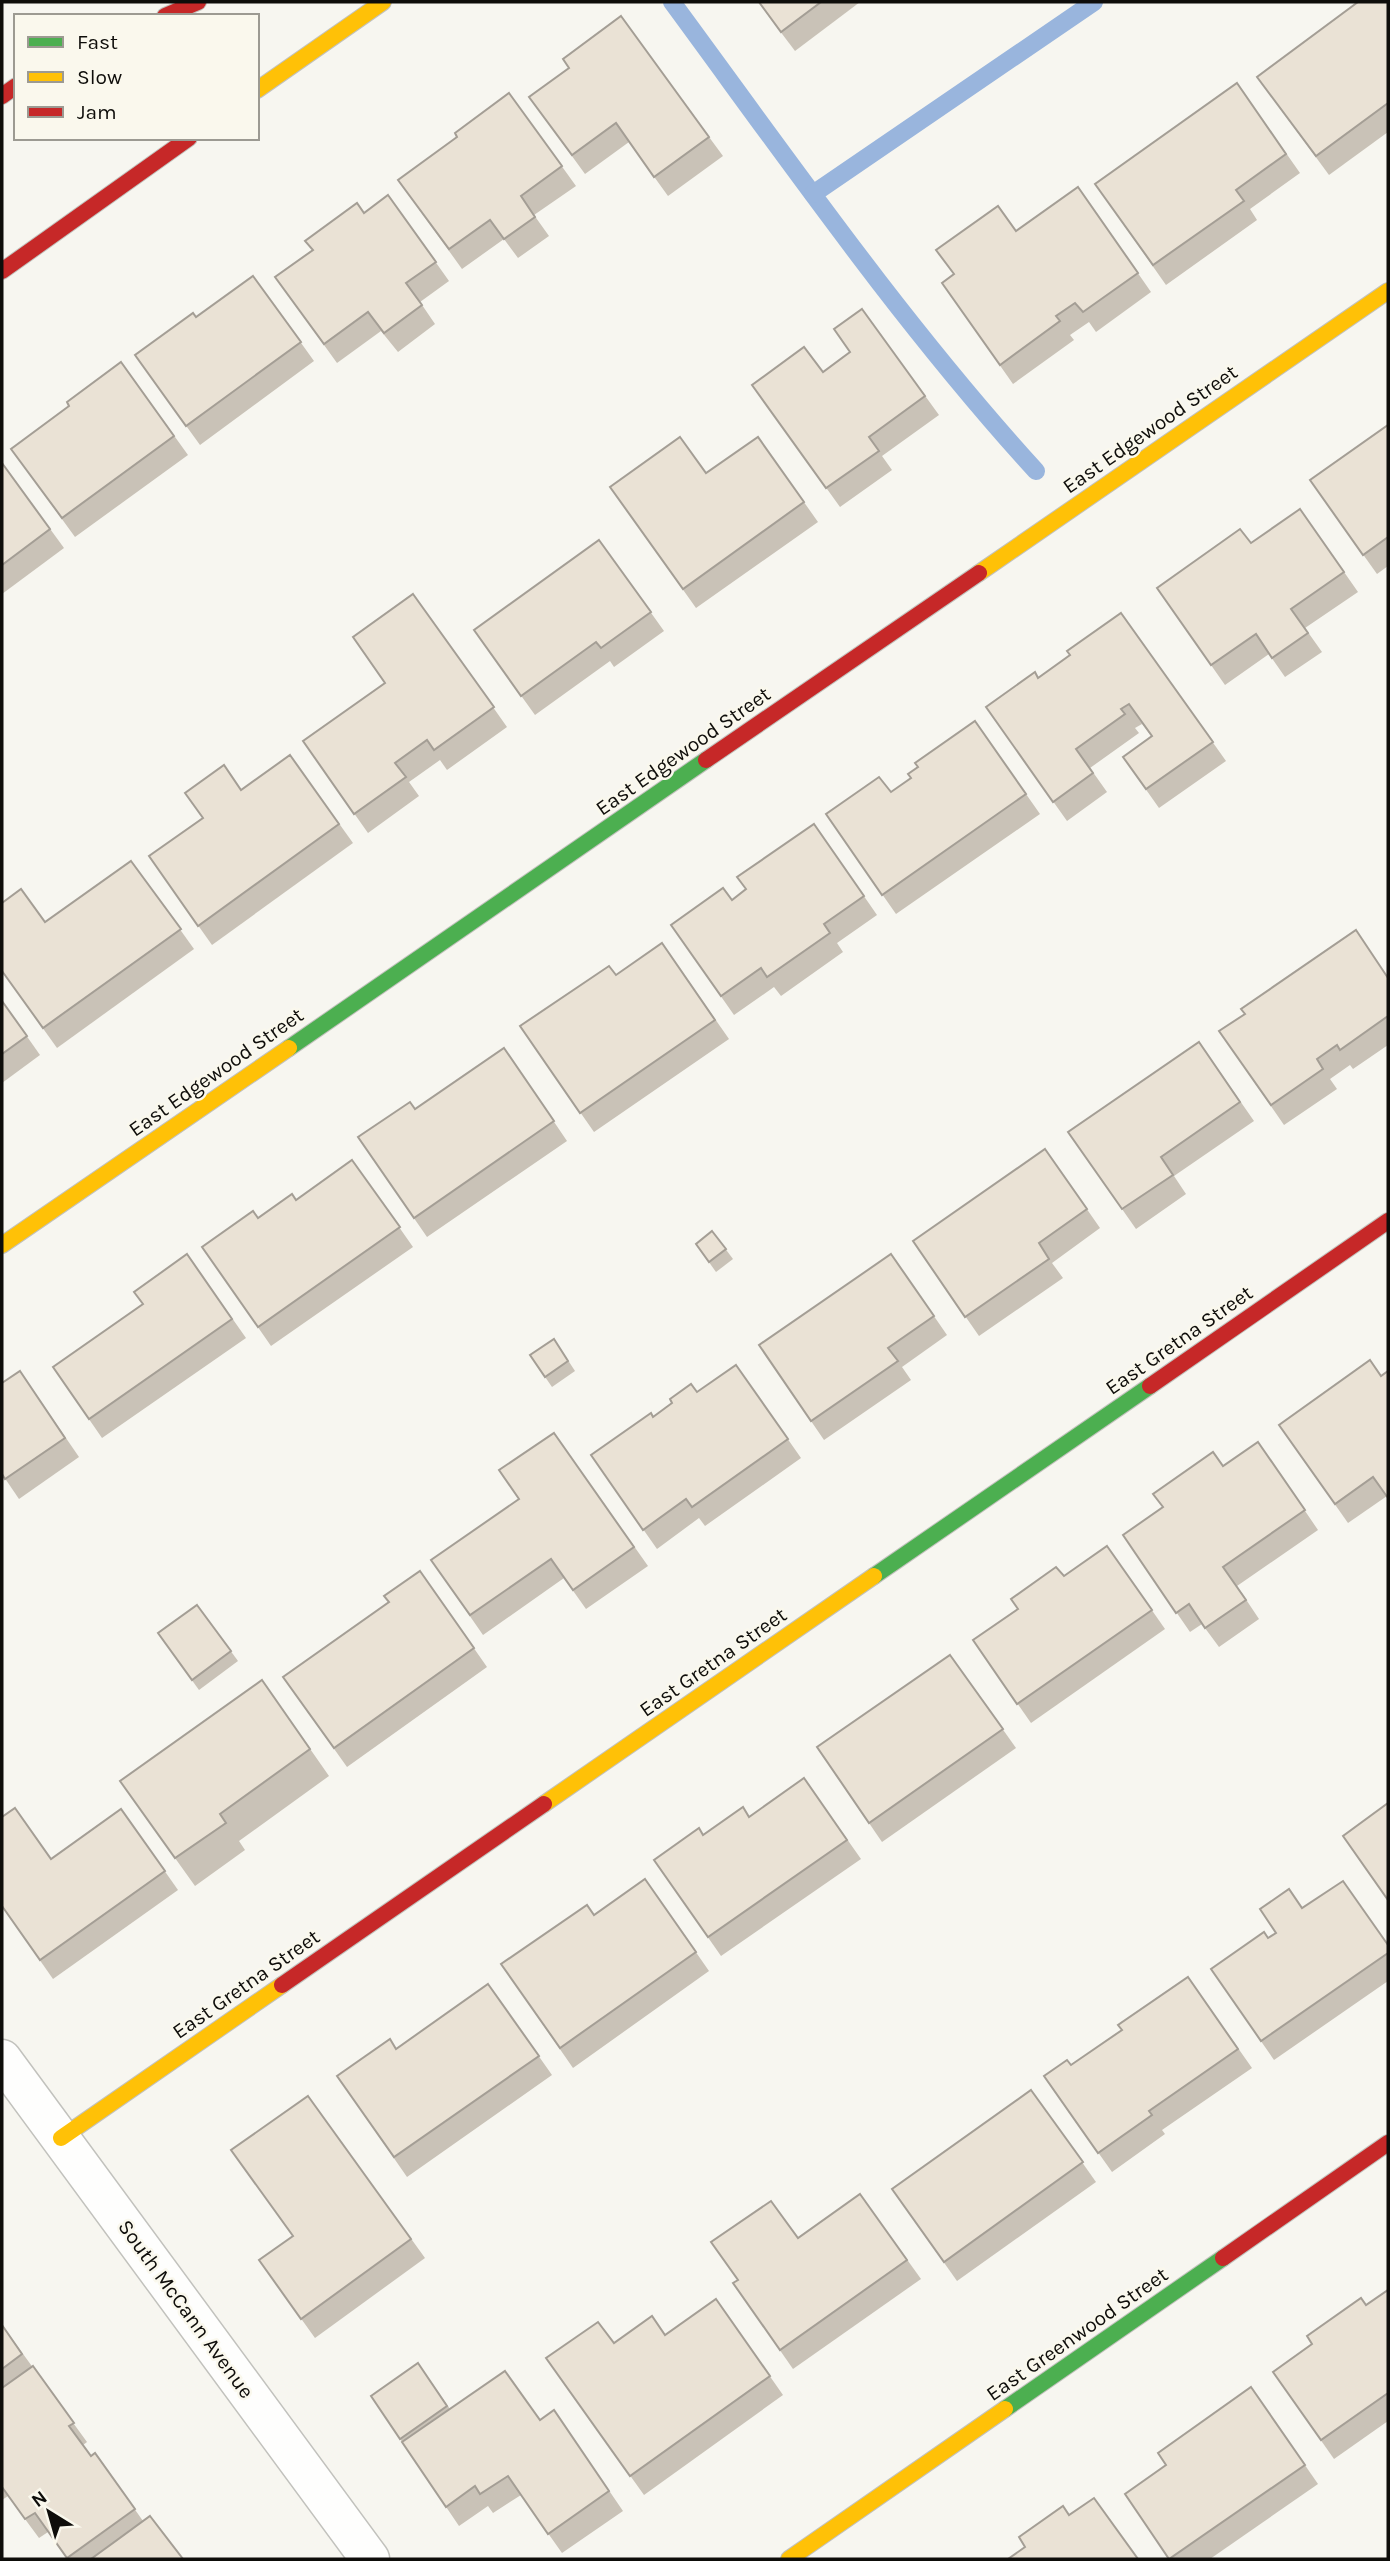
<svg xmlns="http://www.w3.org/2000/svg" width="1390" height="2561" font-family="Karla,sans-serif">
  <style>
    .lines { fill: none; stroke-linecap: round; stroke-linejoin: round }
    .stream { stroke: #99b5dd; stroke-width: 18 }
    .street-casing { stroke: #c2c2bd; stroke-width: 41 }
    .fast-casing { stroke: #c2c2bd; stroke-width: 18 }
    .slow-casing { stroke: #c2c2bd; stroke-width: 18 }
    .jam-casing { stroke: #c2c2bd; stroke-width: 18 }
    .street { stroke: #fefefd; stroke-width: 38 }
    .fast { stroke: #4caf50; stroke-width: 16 }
    .slow { stroke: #ffc107; stroke-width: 16 }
    .jam { stroke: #c62828; stroke-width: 16 }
    .wall { fill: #c9c2b7 }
    .building { fill: #eae2d5; stroke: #a49e95; stroke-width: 2 }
    .labels { text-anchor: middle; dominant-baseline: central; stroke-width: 5; stroke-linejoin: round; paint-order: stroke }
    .street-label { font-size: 21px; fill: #0e0d0a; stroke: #faf8ed }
  </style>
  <rect width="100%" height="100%" fill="#f7f6f0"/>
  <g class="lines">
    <!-- stream -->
    <g class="stream">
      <path d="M672,2C789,161 903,325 1036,471"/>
      <path d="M813,194L1094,2"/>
    </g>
    <!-- street casing -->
    <g class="street-casing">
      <path id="street" d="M2,2059L370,2559"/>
    </g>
    <!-- fast casing -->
    <g class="fast-casing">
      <g id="fast">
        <path d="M289,1048L706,760"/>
        <path d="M874,1576L1150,1386"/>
        <path d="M1005,2409L1223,2258"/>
      </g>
    </g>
    <!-- slow casing -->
    <g class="slow-casing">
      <g id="slow">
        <path d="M257,90L383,2"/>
        <path d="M979,573L1388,291"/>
        <path d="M2,1245L289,1048"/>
        <path d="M544,1804L874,1576"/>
        <path d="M61,2138L282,1985"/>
        <path d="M789,2559L1005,2409"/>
      </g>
    </g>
    <!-- jam casing -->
    <g class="jam-casing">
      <g id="jam">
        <path d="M165,16L198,2"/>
        <path d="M2,96L16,86"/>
        <path d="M2,271L189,138"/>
        <path d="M706,760L979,573"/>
        <path d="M1150,1386L1388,1221"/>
        <path d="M282,1985L544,1804"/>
        <path d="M1223,2258L1388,2143"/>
      </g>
    </g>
    <!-- street -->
    <use href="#street" class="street"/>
    <!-- fast -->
    <use href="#fast" class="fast"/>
    <!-- slow -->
    <use href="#slow" class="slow"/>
    <!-- jam -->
    <use href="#jam" class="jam"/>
  </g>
  <!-- wall -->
  <g class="wall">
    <path d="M758,2H860L795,51Z"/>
    <path d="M1388,2V132L1329,175L1257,77Z"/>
    <path d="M1237,83L1300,173L1250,209L1257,220L1166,285L1095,184Z"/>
    <path d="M509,93L576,186L534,215L549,236L518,258L504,239L462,269L398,180L457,137Z"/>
    <path d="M529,97L709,137L723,156L668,196L629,142L585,174Z"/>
    <path d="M1078,187L1151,292L1096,332L1089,322L1070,335L1074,340L1013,384L942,283Z"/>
    <path d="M388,195L449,281L420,302L435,324L398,352L381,331L337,363L275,277Z"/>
    <path d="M253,276L314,361L200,445L135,355L196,317Z"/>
    <path d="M862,309L939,415L882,456L892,470L840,507L752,385L823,372L850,352Z"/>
    <path d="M121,362L188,455L75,537L11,449L69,406Z"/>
    <path d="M1388,425V566L1377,574L1310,480Z"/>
    <path d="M758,437L818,522L696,608L610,487L706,473Z"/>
    <path d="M2,463L64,548L2,594Z"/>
    <path d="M1300,509L1358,592L1305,628L1322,652L1285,677L1269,654L1225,685L1157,588L1251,543Z"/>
    <path d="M599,540L664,631L614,667L610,661L535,715L474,630Z"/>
    <path d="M413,594L507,727L447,770L440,760L409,782L419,796L368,833L303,741L385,683Z"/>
    <path d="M1121,613L1226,761L1159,808L1123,757L1151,736L1142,724L1135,728L1139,733L1090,768L1107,792L1067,821L986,707L1039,677L1070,655Z"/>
    <path d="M975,721L1040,814L896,914L826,814L891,792L911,778L918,767Z"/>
    <path d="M290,755L353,843L212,945L149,856Z"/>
    <path d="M814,824L877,915L837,943L843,952L781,996L774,987L734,1015L671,925L732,900L746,889Z"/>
    <path d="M131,861L194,949L57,1048L2,971L45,922Z"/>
    <path d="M662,943L729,1039L594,1132L520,1026L616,975Z"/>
    <path d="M1388,977V1045L1353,1069L1350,1065L1330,1079L1337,1089L1284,1125L1219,1031Z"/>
    <path d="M2,1001L40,1055L2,1083Z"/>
    <path d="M1199,1042L1254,1121L1174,1176L1186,1194L1136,1229L1068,1132Z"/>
    <path d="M504,1048L567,1141L427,1237L358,1137L415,1109Z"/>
    <path d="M1045,1149L1100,1228L1052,1263L1063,1278L979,1336L913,1241Z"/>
    <path d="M352,1160L413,1247L271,1346L202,1247L296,1200Z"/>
    <path d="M712,1231L733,1259L716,1272L696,1244Z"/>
    <path d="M187,1254L246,1338L102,1438L53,1367L143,1304Z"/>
    <path d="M891,1254L947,1335L902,1367L911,1380L824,1440L759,1345Z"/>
    <path d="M554,1339L575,1371L552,1387L530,1355Z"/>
    <path d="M736,1365L801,1458L705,1526L699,1518L657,1549L591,1455L697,1392Z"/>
    <path d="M20,1371L79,1457L19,1499L2,1474Z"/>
    <path d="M1381,1376L1387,1496L1348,1523L1279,1425Z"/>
    <path d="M554,1433L648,1566L586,1609L564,1578L483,1635L431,1560L519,1499Z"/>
    <path d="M1258,1442L1318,1530L1237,1586L1259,1619L1219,1647L1202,1624L1190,1632L1123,1535L1163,1507L1153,1494L1223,1466Z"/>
    <path d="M1107,1546L1165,1629L1031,1723L973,1640Z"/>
    <path d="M420,1571L487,1667L347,1767L283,1677L388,1603Z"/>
    <path d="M197,1605L238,1661L199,1690L158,1633Z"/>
    <path d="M950,1655L1016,1748L882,1842L817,1747Z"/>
    <path d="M262,1680L329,1776L239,1841L245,1850L195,1886L120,1781Z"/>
    <path d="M804,1778L861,1859L721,1956L654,1860L703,1835L750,1817Z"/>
    <path d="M121,1809L178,1890L53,1979L2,1906L51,1859Z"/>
    <path d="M645,1879L709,1971L573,2068L501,1964L594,1915Z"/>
    <path d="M1276,1933L1388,1945V1981L1274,2060L1211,1969L1268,1938Z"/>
    <path d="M1188,1977L1252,2068L1162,2130L1165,2134L1112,2172L1044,2076L1071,2065L1122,2030Z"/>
    <path d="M488,1984L552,2075L407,2177L337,2076L397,2049Z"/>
    <path d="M1031,2090L1096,2182L957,2281L892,2189Z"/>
    <path d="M308,2096L425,2258L315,2338L259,2260L293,2236Z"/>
    <path d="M860,2194L921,2279L793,2369L733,2283Z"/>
    <path d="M1388,2290V2421L1334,2459L1273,2372Z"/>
    <path d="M716,2299L783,2395L644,2495L546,2358L614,2343L665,2335Z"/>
    <path d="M2,2325L87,2442L83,2445L91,2456L95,2453L143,2521L183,2559H68L48,2532L39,2538L8,2496L2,2500Z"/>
    <path d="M418,2363L450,2409L540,2420L554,2410L623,2511L562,2553L521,2495L493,2513L488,2506L459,2526L371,2396Z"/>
    <path d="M1251,2387L1318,2484L1210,2559H1169L1166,2465Z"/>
  </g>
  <!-- building -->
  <g class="building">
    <path d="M759,2H821L781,32Z"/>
    <path d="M1358,2H1388V103L1316,156L1257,77Z"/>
    <path d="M621,16L709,137L654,177L616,123L572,155L529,97L569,68L563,59Z"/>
    <path d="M1237,83L1286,154L1236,190L1244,201L1153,265L1095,184Z"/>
    <path d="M509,93L562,166L521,196L535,217L504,239L490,220L449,249L398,180L457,137L455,133Z"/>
    <path d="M1078,187L1138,273L1083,312L1075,303L1056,316L1060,321L1000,365L942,283L954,274L936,250L998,206L1016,231Z"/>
    <path d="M388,195L436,262L406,283L422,305L384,333L368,312L324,344L275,277L313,250L305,241L357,203L364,213Z"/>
    <path d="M253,276L301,342L186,426L135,355L193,313L196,317Z"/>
    <path d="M862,309L925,396L869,437L879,451L826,488L752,385L804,347L823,372L850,352L834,329Z"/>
    <path d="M121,362L174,436L62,518L11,449L69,406L67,402Z"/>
    <path d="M1388,425V537L1363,555L1310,480Z"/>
    <path d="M680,437L706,473L758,437L804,502L683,589L610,487Z"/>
    <path d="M2,463L50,529L2,565Z"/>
    <path d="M1300,509L1344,572L1291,609L1308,633L1272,658L1256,634L1211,665L1157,588L1240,529L1251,543Z"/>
    <path d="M599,540L651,612L601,648L596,642L521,696L474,630Z"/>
    <path d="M413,594L494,707L434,750L427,740L395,763L406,777L354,814L303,741L385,683L353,637Z"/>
    <path d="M1121,613L1213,742L1146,789L1123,757L1152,736L1129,704L1121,709L1125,714L1076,749L1093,773L1053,802L986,707L1035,672L1038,678L1070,655L1067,651Z"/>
    <path d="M975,721L1026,794L882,895L826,814L879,777L891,792L911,778L908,774L918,767L915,763Z"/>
    <path d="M290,755L339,824L198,926L149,856L203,818L185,793L224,765L241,790Z"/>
    <path d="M814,824L864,896L824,924L830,933L767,977L761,968L721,996L671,925L723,888L732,900L746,889L737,877Z"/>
    <path d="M131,861L181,929L43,1028L2,971V903L21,889L45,922Z"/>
    <path d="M1356,930L1388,978V1016L1340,1050L1337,1045L1317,1059L1323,1069L1271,1105L1219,1031L1245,1014L1241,1009Z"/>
    <path d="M662,943L715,1020L580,1113L520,1026L609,966L616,975Z"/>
    <path d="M2,1001L27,1036L2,1054Z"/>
    <path d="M1199,1042L1240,1102L1161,1157L1173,1175L1122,1209L1068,1132Z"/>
    <path d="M504,1048L554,1121L414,1218L358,1137L410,1102L415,1109Z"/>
    <path d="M1045,1149L1087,1209L1039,1243L1049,1259L965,1317L913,1241Z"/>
    <path d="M352,1160L400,1227L258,1327L202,1247L253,1211L258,1218L292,1194L296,1200Z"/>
    <path d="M712,1231L726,1249L709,1262L696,1244Z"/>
    <path d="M187,1254L232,1319L89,1419L53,1367L143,1304L134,1292Z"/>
    <path d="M891,1254L934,1316L888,1348L898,1361L811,1421L759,1345Z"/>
    <path d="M554,1339L568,1361L545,1377L530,1355Z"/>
    <path d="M1370,1360L1381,1376L1388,1371V1498L1373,1477L1335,1504L1279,1425Z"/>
    <path d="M736,1365L788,1439L692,1507L686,1499L643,1530L591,1455L651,1413L653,1417L672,1403L670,1399L691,1384L697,1392Z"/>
    <path d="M20,1371L65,1438L5,1479L2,1474V1383Z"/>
    <path d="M554,1433L634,1547L573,1590L551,1559L470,1615L431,1560L519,1499L499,1470Z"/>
    <path d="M1258,1442L1305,1510L1223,1567L1246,1600L1205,1628L1189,1604L1176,1613L1123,1535L1163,1507L1153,1494L1213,1452L1223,1466Z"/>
    <path d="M1107,1546L1152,1610L1017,1704L973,1640L1018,1609L1011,1599L1056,1567L1064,1576Z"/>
    <path d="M420,1571L474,1648L334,1748L283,1677L389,1602L384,1596Z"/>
    <path d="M197,1605L231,1651L192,1680L158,1633Z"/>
    <path d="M950,1655L1003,1729L869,1823L817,1747Z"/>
    <path d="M262,1680L310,1749L220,1814L226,1823L175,1858L120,1781Z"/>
    <path d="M804,1778L847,1840L708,1937L654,1860L699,1828L703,1835L743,1807L749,1817Z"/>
    <path d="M1388,1803V1900L1343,1836Z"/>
    <path d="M15,1808L51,1859L121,1809L165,1871L40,1960L2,1906V1817Z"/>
    <path d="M645,1879L696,1952L560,2048L501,1964L587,1905L594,1915Z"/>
    <path d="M1343,1881L1388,1945V1953L1261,2041L1211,1969L1264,1932L1268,1938L1276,1933L1260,1909L1289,1889L1302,1908Z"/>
    <path d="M1188,1977L1238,2049L1149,2111L1152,2115L1098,2153L1044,2076L1067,2060L1071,2065L1122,2030L1118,2025Z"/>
    <path d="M488,1984L539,2056L394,2157L337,2076L390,2039L396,2049Z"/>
    <path d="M1031,2090L1083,2162L944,2262L892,2189Z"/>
    <path d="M308,2096L411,2239L301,2319L259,2260L293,2236L231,2150Z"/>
    <path d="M860,2194L907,2260L780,2350L733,2283L738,2280L711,2242L771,2201L798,2238Z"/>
    <path d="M1388,2290V2393L1321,2440L1273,2372L1312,2344L1307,2336L1361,2298L1366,2305Z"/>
    <path d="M716,2299L770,2376L630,2476L546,2358L598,2322L614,2343L652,2316L665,2335Z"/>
    <path d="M2,2325L22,2354L2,2369Z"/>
    <path d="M418,2363L447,2406L400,2439L371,2396Z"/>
    <path d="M33,2366L74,2423L69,2426L91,2456L95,2453L135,2509L67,2558L35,2513L25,2519L2,2487V2388Z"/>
    <path d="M505,2371L540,2420L554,2410L609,2491L548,2534L508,2476L480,2494L475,2486L446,2507L402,2442Z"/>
    <path d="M1251,2387L1305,2465L1169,2559L1125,2494L1166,2465L1158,2453Z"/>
    <path d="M1094,2498L1138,2559H1008L1025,2547L1019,2537L1063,2506L1069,2515Z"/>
    <path d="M150,2516L183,2559H91Z"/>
  </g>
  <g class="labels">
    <!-- street labels -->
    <g class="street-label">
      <text transform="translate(1150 429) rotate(-35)">East Edgewood Street</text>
      <text transform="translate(683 751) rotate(-35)">East Edgewood Street</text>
      <text transform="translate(216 1072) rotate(-35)">East Edgewood Street</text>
      <text transform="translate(1179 1340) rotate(-35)">East Gretna Street</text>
      <text transform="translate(713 1662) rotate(-35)">East Gretna Street</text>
      <text transform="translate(246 1984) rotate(-35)">East Gretna Street</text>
      <text transform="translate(186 2309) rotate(54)">South McCann Avenue</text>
      <text transform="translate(1077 2334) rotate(-35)">East Greenwood Street</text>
    </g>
  </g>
  <!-- border -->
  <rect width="1390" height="2561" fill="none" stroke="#0e0d0a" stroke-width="7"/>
  <!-- legend -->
  <rect x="14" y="14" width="245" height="126" fill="#faf8ed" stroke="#9c9a92" stroke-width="2"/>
  <rect x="28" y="37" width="35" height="10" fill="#4caf50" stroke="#9c9a92" stroke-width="2"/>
  <text x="77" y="49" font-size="21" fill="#0e0d0a">Fast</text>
  <rect x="28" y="72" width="35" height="10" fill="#ffc107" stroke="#9c9a92" stroke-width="2"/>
  <text x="77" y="84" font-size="21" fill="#0e0d0a">Slow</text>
  <rect x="28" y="107" width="35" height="10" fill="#c62828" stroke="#9c9a92" stroke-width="2"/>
  <text x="77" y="119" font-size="21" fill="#0e0d0a">Jam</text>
  <!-- north arrow -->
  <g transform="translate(49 2512) rotate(323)" stroke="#faf8ed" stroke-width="5" paint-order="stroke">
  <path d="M0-5L12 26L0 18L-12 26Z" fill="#0e0d0a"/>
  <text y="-10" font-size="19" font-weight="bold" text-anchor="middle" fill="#0e0d0a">N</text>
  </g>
</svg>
